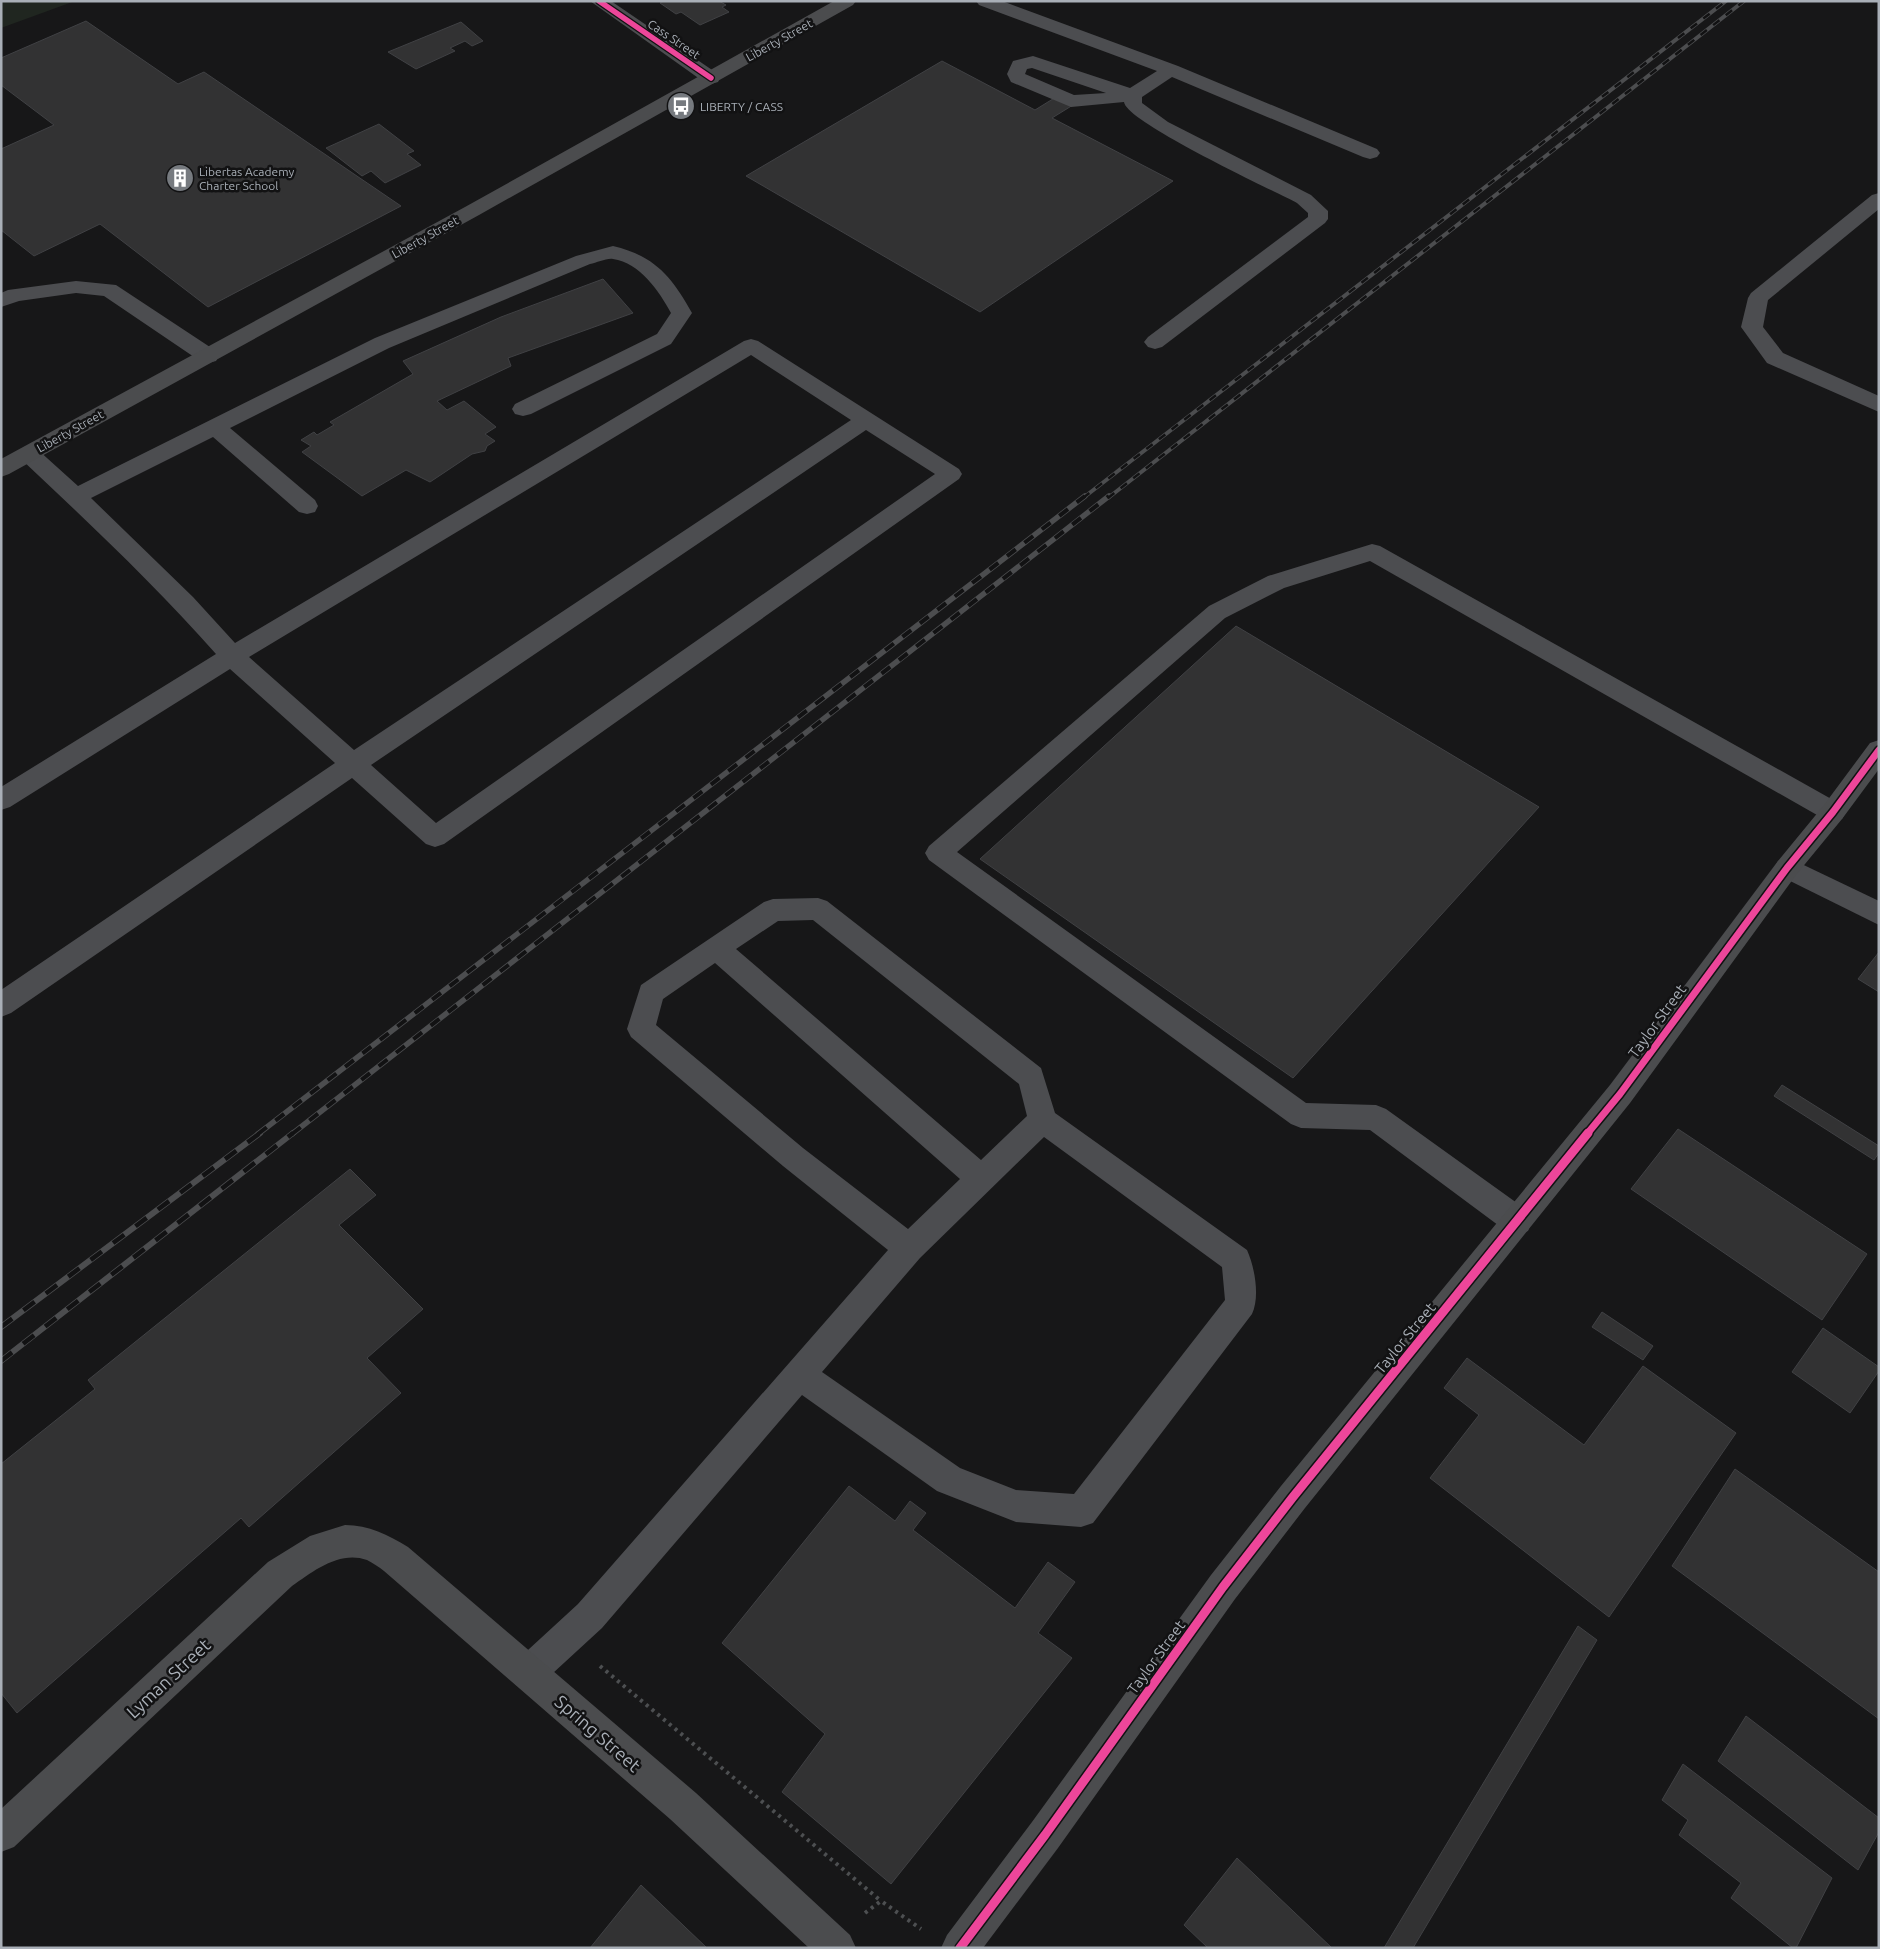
<svg xmlns="http://www.w3.org/2000/svg" width="1880" height="1949" font-family="Ubuntu,sans-serif">
  <style>
    .green { fill: #202620 }
    .building { fill: #323233; stroke: #404144 }
    .lines { fill: none; stroke-linecap: round; stroke-linejoin: round }
    .path { stroke: #4d4f51; stroke-width: 4; stroke-dasharray: 3 4.5; stroke-linecap: butt }
    .lane { fill: #4c4d50; fill-rule: evenodd }
    .street { fill: #4c4d50; fill-rule: evenodd }
    .secondary { fill: #4b4c4e; fill-rule: evenodd }
    .rail-far2-casing { stroke: #4c4d4f; stroke-width: 4 }
    .rail-far1-casing { stroke: #4c4d4f; stroke-width: 5.5 }
    .rail-casing { stroke: #4c4d4f; stroke-width: 6 }
    .rail-far2 { stroke: #121213; stroke-width: 2.5; stroke-dasharray: 8; stroke-linecap: butt }
    .rail-far1 { stroke: #121213; stroke-width: 4; stroke-dasharray: 11; stroke-linecap: butt }
    .rail { stroke: #121213; stroke-width: 4.5; stroke-dasharray: 14; stroke-linecap: butt }
    .cycleway-far2-casing { stroke: #121213; stroke-width: 8 }
    .cycleway-far1-casing { stroke: #121213; stroke-width: 10 }
    .cycleway-casing { stroke: #121213; stroke-width: 12 }
    .cycleway-far2 { stroke: #ed469a; stroke-width: 5.5 }
    .cycleway-far1 { stroke: #ed469a; stroke-width: 7 }
    .cycleway { stroke: #ed469a; stroke-width: 9 }
    .labels { text-anchor: middle; dominant-baseline: central; stroke-width: 5; stroke-linejoin: round; paint-order: stroke }
    .far-street-label { font-size: 12px; fill: #a9afb7; stroke: #121213 }
    .far-poi-label { font-size: 12px; fill: #a9afb7; stroke: #121213; text-anchor: start }
    .street-label { font-size: 15px; fill: #a9afb7; stroke: #121213 }
    .near-street-label { font-size: 18px; fill: #a9afb7; stroke: #121213 }
  </style>
  <rect width="100%" height="100%" fill="#171718"/>
  <!-- green -->
  <path class="green" d="M1,1H75L1,28Z"/>
  <!-- building -->
  <g class="building">
    <path d="M664,1H719L726,5L722,7L729,12L700,25L681,12L676,14L660,3Z"/>
    <path d="M86,21L178,84L204,72L401,206L208,307L100,224L34,256L1,230V149L54,125L1,85V58Z"/>
    <path d="M461,22L483,41L472,46L465,41L450,48L455,51L416,69L388,52Z"/>
    <path d="M942,61L1035,110L1056,97L1073,105L1052,118L1173,181L980,312L746,176Z"/>
    <path d="M379,124L414,151L407,154L421,165L385,183L371,171L362,176L326,148Z"/>
    <path d="M603,279L633,313L508,358L511,366L437,401L447,410L464,401L496,427L485,434L495,441L487,446L485,451L472,454L430,482L406,470L362,496L302,452L311,446L301,440L314,432L317,435L334,425L330,422L413,374L403,361L501,317Z"/>
    <path d="M1236,626L1539,807L1293,1078L980,859Z"/>
    <path d="M1879,952V992L1858,979Z"/>
    <path d="M1782,1085L1879,1146V1153L1874,1160L1774,1096Z"/>
    <path d="M1678,1129L1867,1254L1822,1320L1631,1189Z"/>
    <path d="M350,1169L376,1195L339,1225L423,1309L367,1358L401,1393L249,1527L241,1518L17,1713L1,1693V1464L95,1389L88,1380Z"/>
    <path d="M1602,1312L1653,1346L1643,1360L1592,1327Z"/>
    <path d="M1823,1328L1879,1367V1371L1850,1413L1792,1372Z"/>
    <path d="M1467,1358L1584,1445L1643,1366L1736,1433L1609,1617L1430,1478L1479,1415L1444,1388Z"/>
    <path d="M1735,1469L1879,1572V1719L1672,1566Z"/>
    <path d="M849,1486L895,1521L910,1501L926,1513L913,1530L1015,1608L1048,1562L1075,1582L1038,1633L1072,1658L891,1884L782,1792L825,1734L722,1643Z"/>
    <path d="M1578,1626L1597,1640L1413,1948H1384Z"/>
    <path d="M1746,1716L1879,1818V1832L1858,1870L1718,1761Z"/>
    <path d="M1683,1764L1832,1878L1796,1948H1793L1731,1898L1741,1883L1679,1835L1688,1820L1662,1800Z"/>
    <path d="M1237,1858L1332,1948H1208L1184,1925Z"/>
    <path d="M641,1885L707,1948H590Z"/>
  </g>
  <g class="lines">
    <!-- path -->
    <g class="path">
      <path d="M600,1666L881,1901"/>
      <path d="M865,1913L881,1901L921,1929"/>
    </g>
    <!-- lane -->
    <g class="lane">
      <path d="M976,1H1002L1178,66L1377,149L1380,153L1377,157L1370,159L1363,157L1172,77L1142,97V103L1168,122L1311,195L1328,211V219L1325,223L1162,347L1155,349L1148,347L1144,342L1148,337L1308,217V213L1297,203C1272,190 1126,122 1124,102L1071,107L1011,82L1007,74L1013,61L1033,56L1130,88L1157,71L979,5ZM1032,68L1106,93L1074,95L1025,74L1027,69Z"/>
      <path d="M1879,193V209L1768,300L1763,327L1783,353L1879,396V412L1767,363L1741,327L1748,298L1751,293L1872,195Z"/>
      <path d="M613,246C655,256 672,277 692,313L671,344L531,414L523,416L515,414L512,409L515,404L657,334L671,313C659,291 640,263 613,259C606,258 597,263 590,264L389,348L230,428L315,500L318,506L315,512L307,514L299,512L213,437L91,498L193,597L235,643L744,341L751,339L758,341L959,469L962,474L959,479L444,844L435,847L426,844L352,778L11,1013L1,1017V990L335,763L230,669L10,807L1,810V787L216,654C155,585 88,522 21,459L18,454L21,449L29,447L37,449L78,486L375,338L576,256ZM751,355L851,420L354,750L249,657ZM866,430L935,474L436,823L371,765Z"/>
      <path d="M76,281L116,285L216,351L219,356L216,361L208,363L200,361L104,296L76,293L19,301L1,307V293L8,290Z"/>
      <path d="M1372,544L1380,546L1842,805L1846,812L1842,819L1833,822L1824,819L1370,561L1284,588L1225,618L957,852L1306,1103L1376,1105L1386,1109L1528,1211L1532,1221L1528,1231L1517,1235L1506,1231L1370,1130L1301,1128L1291,1124L929,860L925,853L929,846L1209,606L1268,576Z"/>
      <path d="M1787,857L1879,901V925L1778,875L1774,868L1778,861Z"/>
      <path d="M818,898L827,901L1041,1068L1055,1113L1247,1250C1255,1268 1260,1297 1252,1314L1093,1523L1081,1527L1016,1522L937,1491L802,1395L602,1628L540,1685L528,1690L516,1685L511,1673L516,1661L578,1604L888,1250L783,1166L631,1037L627,1029L641,985L764,902L773,899ZM813,920L1019,1084L1027,1116L981,1160L736,949L778,921ZM715,963L960,1179L908,1229L803,1148L656,1025L663,999ZM1044,1137L1222,1267L1225,1300L1074,1494L1016,1490L960,1468L822,1372L920,1258Z"/>
    </g>
    <!-- street -->
    <path class="street" d="M590,1H611L718,74L720,78L718,82L711,84L704,82Z"/>
    <!-- secondary -->
    <g class="secondary">
      <path d="M834,1H856L853,5L479,215L9,474L1,477V459L465,207Z"/>
      <path d="M1879,740V769L1842,819L1796,875L1630,1103L1305,1508L1235,1599L1058,1848L983,1948H941L947,1935L1032,1822L1211,1575L1281,1486L1610,1085L1778,861L1824,805L1870,743Z"/>
      <path d="M345,1525C369,1525 388,1535 408,1547L696,1793L850,1935L856,1948H809L670,1819L384,1571C379,1567 373,1563 367,1560C340,1550 313,1571 292,1586L14,1847L1,1852V1809L268,1562L310,1536Z"/>
    </g>
    <!-- rail-far2 casing -->
    <g class="rail-far2-casing">
      <g id="rail-far2">
        <path d="M1083,498L1726,1"/>
        <path d="M1108,498L1744,1"/>
      </g>
    </g>
    <!-- rail-far1 casing -->
    <g class="rail-far1-casing">
      <g id="rail-far1">
        <path d="M258,1134L1085,496"/>
        <path d="M292,1134L1109,496"/>
      </g>
    </g>
    <!-- rail casing -->
    <g class="rail-casing">
      <g id="rail">
        <path d="M1,1327L260,1133"/>
        <path d="M1,1361L293,1133"/>
      </g>
    </g>
    <!-- rail-far2 -->
    <use href="#rail-far2" class="rail-far2"/>
    <!-- rail-far1 -->
    <use href="#rail-far1" class="rail-far1"/>
    <!-- rail -->
    <use href="#rail" class="rail"/>
    <!-- cycleway-far2 casing -->
    <g class="cycleway-far2-casing">
      <path id="cycleway-far2" d="M599,1L711,78"/>
    </g>
    <!-- cycleway-far1 casing -->
    <g class="cycleway-far1-casing">
      <path id="cycleway-far1" d="M1587,1134L1620,1094L1787,868L1833,812L1879,750"/>
    </g>
    <!-- cycleway casing -->
    <g class="cycleway-casing">
      <path id="cycleway" d="M960,1948L1045,1835L1223,1587L1293,1497L1588,1133"/>
    </g>
    <!-- cycleway-far2 -->
    <use href="#cycleway-far2" class="cycleway-far2"/>
    <!-- cycleway-far1 -->
    <use href="#cycleway-far1" class="cycleway-far1"/>
    <!-- cycleway -->
    <use href="#cycleway" class="cycleway"/>
  </g>
  <!-- icons -->
  <defs>
    <g id="bus-disc" transform="scale(1.4375)"><circle r="9.5" fill="#767a7f" stroke="#121213"/><path d="M-5-6H5V4H4V6H2V4H-2V6H-4V4H-5ZM-3.5-4V0h7V-4ZM-3.5 1.2v1.5H-2V1.2ZM2 1.2v1.5H3.5V1.2Z" fill="#fff"/></g>
    <g id="building-disc" transform="scale(1.4375)"><circle r="9.5" fill="#767a7f" stroke="#121213"/><path d="M-4-6H4V6H1V3H-1V6H-4ZM-2.5-4.3h1.7v1.8h-1.7ZM.8-4.3h1.7v1.8H.8ZM-2.5-1h1.7V.8h-1.7ZM.8-1h1.7V.8H.8Z" fill="#fff"/></g>
  </defs>
  <g fill-rule="evenodd">
    <use href="#bus-disc" x="681" y="106"/>
    <use href="#building-disc" x="180" y="178"/>
  </g>
  <g class="labels">
    <!-- far-street labels -->
    <g class="far-street-label">
      <text transform="translate(674 39) rotate(34)">Cass Street</text>
      <text transform="translate(779 40) rotate(-29)">Liberty Street</text>
      <text transform="translate(425 237) rotate(-29)">Liberty Street</text>
      <text transform="translate(70 431) rotate(-29)">Liberty Street</text>
    </g>
    <!-- far-poi labels -->
    <g class="far-poi-label">
      <text x="700" y="106">LIBERTY / CASS</text>
      <text x="199" y="171">Libertas Academy<tspan x="199" dy="14">Charter School</tspan></text>
    </g>
    <!-- street labels -->
    <g class="street-label">
      <text transform="translate(1657 1021) rotate(-54)">Taylor Street</text>
      <text transform="translate(1405 1338) rotate(-51)">Taylor Street</text>
      <text transform="translate(1156 1657) rotate(-54)">Taylor Street</text>
    </g>
    <!-- near-street labels -->
    <g class="near-street-label">
      <text transform="translate(168 1678) rotate(-43)">Lyman Street</text>
      <text transform="translate(598 1733) rotate(41)">Spring Street</text>
    </g>
  </g>
  <!-- border -->
  <rect width="1880" height="1949" fill="none" stroke="#a9afb7" stroke-width="5"/>
</svg>
